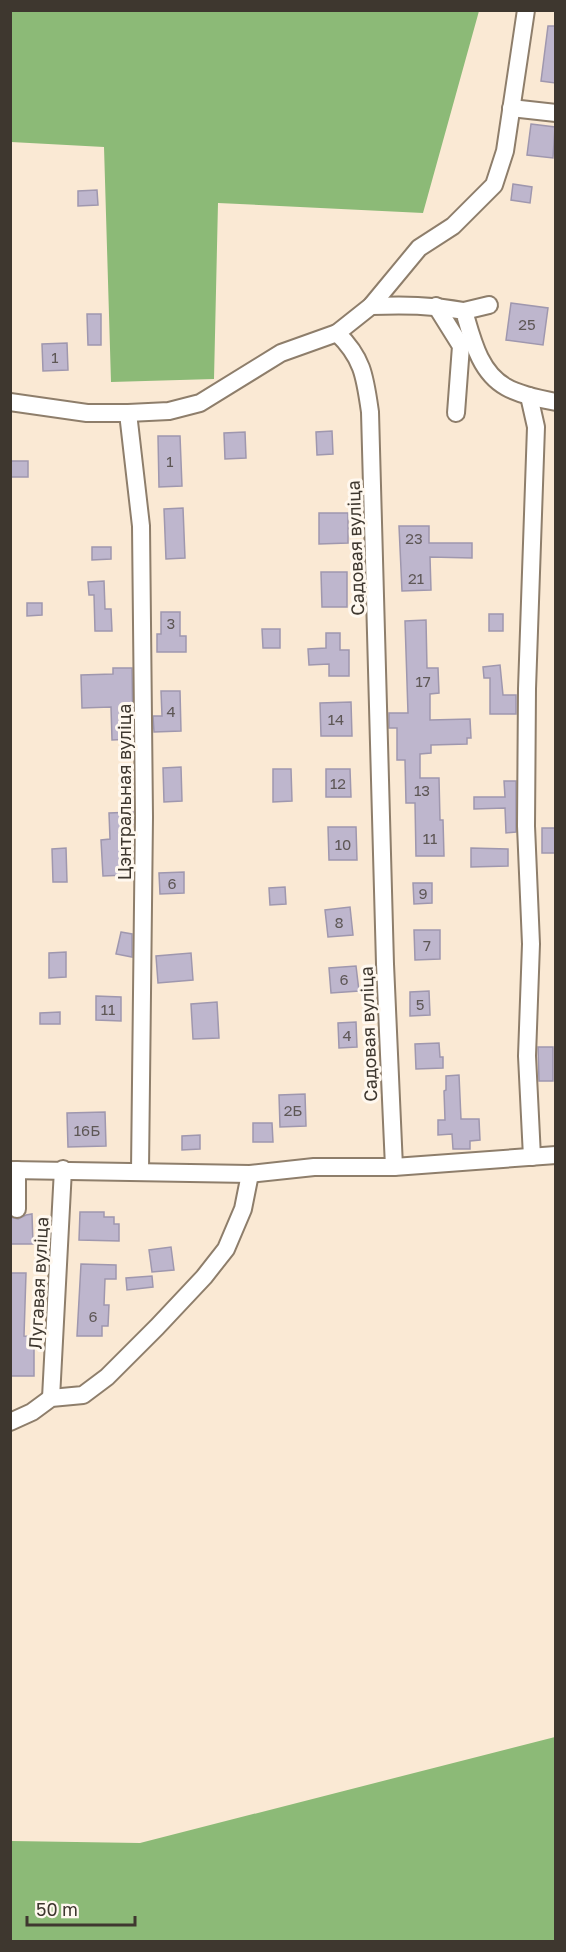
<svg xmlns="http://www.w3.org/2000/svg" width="566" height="1952" font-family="'Golos Text',sans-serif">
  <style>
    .forest { fill: #8cba77 }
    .building { fill: #beb6cd; stroke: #9f97ae; stroke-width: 1.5 }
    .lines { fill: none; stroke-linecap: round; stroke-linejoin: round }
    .minor-casing { stroke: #8e7e6b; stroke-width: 20 }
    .minor { stroke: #fff; stroke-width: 16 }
    .labels { text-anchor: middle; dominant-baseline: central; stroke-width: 6; stroke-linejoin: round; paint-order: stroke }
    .number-label { font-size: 15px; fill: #5e5756 }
    .street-label { font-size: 18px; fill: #3e372f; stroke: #fff8ef }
  </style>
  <rect width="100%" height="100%" fill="#fae9d4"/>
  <!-- forest -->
  <g class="forest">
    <path d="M11,10H479V11L423,213L218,203L214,379L111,382L104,147L11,142Z"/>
    <path d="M555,1737V1941H11V1841L140,1843Z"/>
  </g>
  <!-- building -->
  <g class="building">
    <path d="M548,26H555V83L541,81Z"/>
    <path d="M531,124L555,127L553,158L527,155Z"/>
    <path d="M513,184L532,187L530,203L511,200Z"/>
    <path d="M97,190L98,205L78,206V191Z"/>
    <path d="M511,303L548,308L543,345L506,340Z"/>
    <path d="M87,314H101V345H88Z"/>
    <path d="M67,343L68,370L43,371L42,344Z"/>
    <path d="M332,431L333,454L317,455L316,432Z"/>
    <path d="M245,432L246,458L225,459L224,433Z"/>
    <path d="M158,436H180L182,486L159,487Z"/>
    <rect x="10" y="461" width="18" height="16"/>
    <path d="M183,508L185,558L166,559L164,509Z"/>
    <path d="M319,513H348V543L319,544Z"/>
    <path d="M399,526H429V543H472V558L430,557L431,590L402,591Z"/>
    <path d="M92,547H111V559L92,560Z"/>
    <path d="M321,572H347V607H322Z"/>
    <path d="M104,581L105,609H111L112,631H95L94,595H89L88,582Z"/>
    <path d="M27,603H42V615L27,616Z"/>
    <path d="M161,612H180V636H186V652H157V634H161Z"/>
    <rect x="489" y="614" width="14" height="17"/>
    <path d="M426,620L427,668H438L439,693L430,694V720L470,719L471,738H467V744L431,745V753L420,754V778H439L440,820H443L444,856H416L415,803H406L405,760H397V728H389V713H408L405,621Z"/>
    <path d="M262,629H280V648H263Z"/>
    <path d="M326,633H340V650H349V676H329V664L309,665L308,649L326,648Z"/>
    <path d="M500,665L503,695H516V714H490V678H484L483,667Z"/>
    <path d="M113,668H132L133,739L112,740L111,707L82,708L81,675L113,674Z"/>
    <path d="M161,691H180L181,731L154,732L153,716H162Z"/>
    <path d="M351,702L352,736H321L320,703Z"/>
    <path d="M181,767L182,801L164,802L163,768Z"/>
    <path d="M273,769H291L292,801L273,802Z"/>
    <path d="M326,769H350L351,797H326Z"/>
    <path d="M504,781H516V832L506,833L505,808L474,809V797H505Z"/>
    <path d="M133,812V824H124L126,875L103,876L101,840L110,839L109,813Z"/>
    <path d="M328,827H356L357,860H329Z"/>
    <rect x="542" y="828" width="13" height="25"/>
    <path d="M66,848L67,882H53L52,849Z"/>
    <path d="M471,848L508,849V866L471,867Z"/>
    <path d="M184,872V893L160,894L159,873Z"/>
    <path d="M413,883H432V903L414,904Z"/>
    <path d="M285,887L286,904L270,905L269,888Z"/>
    <path d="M350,907L353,935L328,937L325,910Z"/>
    <path d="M414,930H440V959L415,960Z"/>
    <path d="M121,932L132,934V957L116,954Z"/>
    <path d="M66,952V977L49,978V953Z"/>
    <path d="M191,953L193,980L158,983L156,956Z"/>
    <path d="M356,966L359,991L331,993L329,968Z"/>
    <path d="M429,991L430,1015L410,1016V992Z"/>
    <path d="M96,996L121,997V1021L96,1020Z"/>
    <path d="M217,1002L219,1038L193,1039L191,1004Z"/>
    <path d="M60,1012V1024H40V1013Z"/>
    <path d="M356,1022L357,1047L339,1048L338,1023Z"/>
    <path d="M439,1043L440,1057H443V1068L416,1069L415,1044Z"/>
    <path d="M538,1047H553V1081H539Z"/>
    <path d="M459,1075L461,1119H479L480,1140L470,1141V1149H453L452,1134L438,1135V1120H445L444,1091L446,1090V1076Z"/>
    <path d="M305,1094L306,1126L280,1127L279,1095Z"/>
    <path d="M105,1112L106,1146L68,1147L67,1113Z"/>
    <path d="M253,1123H272L273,1142H253Z"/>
    <path d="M200,1135V1149L182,1150V1136Z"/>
    <path d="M80,1212H104V1217H114V1224H119V1241L79,1240Z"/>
    <path d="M32,1214L33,1244H11L10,1217L18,1219L26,1215Z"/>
    <path d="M171,1247L174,1270L152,1272L149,1250Z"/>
    <path d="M81,1264L116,1265V1279H105L104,1305H109L108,1326H102V1336H77Z"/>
    <path d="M10,1273H26L24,1336L34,1337V1376H10Z"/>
    <path d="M152,1276L153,1287L127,1290L126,1278Z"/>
  </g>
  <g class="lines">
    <!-- minor casing -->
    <g class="minor-casing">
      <g id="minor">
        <path d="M511,108L556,113"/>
        <path d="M371,306C404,305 431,305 464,311C472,338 479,372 506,387C520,395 540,399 556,402"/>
        <path d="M436,306L461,346L456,413"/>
        <path d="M464,311L489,305"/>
        <path d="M529,396L536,427L527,689L526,826L531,944L527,1056L532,1157"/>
        <path d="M10,402L87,413H128L169,411L200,403L281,353L337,333"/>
        <path d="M128,413L141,526L144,817L140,1171"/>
        <path d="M394,1167L385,964L370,412C365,377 363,358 337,333L371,306L419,248L453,226L494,185L505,151L526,10"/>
        <path d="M10,1170L250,1174L314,1167H394L556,1155"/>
        <path d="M17,1209V1170"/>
        <path d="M51,1398L63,1169"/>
        <path d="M10,1422L32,1412L51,1398L83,1395L107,1377L157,1327L204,1277L226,1249L243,1209L250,1174"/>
      </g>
    </g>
    <!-- minor -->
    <use href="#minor" class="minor"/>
  </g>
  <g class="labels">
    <!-- number labels -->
    <g class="number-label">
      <text x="527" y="324">25</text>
      <text x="55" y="357">1</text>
      <text x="170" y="461">1</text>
      <text x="414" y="538">23</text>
      <text x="416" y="578">21</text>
      <text x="171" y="623">3</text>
      <text x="423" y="681">17</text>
      <text x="171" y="711">4</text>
      <text x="336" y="719">14</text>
      <text x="338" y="783">12</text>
      <text x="422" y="790">13</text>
      <text x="430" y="838">11</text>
      <text x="343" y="844">10</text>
      <text x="172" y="883">6</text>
      <text x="423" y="893">9</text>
      <text x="339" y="922">8</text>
      <text x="427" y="945">7</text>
      <text x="344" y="979">6</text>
      <text x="420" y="1004">5</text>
      <text x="108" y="1009">11</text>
      <text x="347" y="1035">4</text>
      <text x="293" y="1110">2Б</text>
      <text x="87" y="1130">16Б</text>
      <text x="93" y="1316">6</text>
    </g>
    <!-- street labels -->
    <g class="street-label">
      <text transform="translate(355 548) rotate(-92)">Садовая вуліца</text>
      <text transform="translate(124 792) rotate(-90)">Цэнтральная вуліца</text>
      <text transform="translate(368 1034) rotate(-92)">Садовая вуліца</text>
      <text transform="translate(38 1283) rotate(-87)">Лугавая вуліца</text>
    </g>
  </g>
  <!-- border -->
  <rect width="566" height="1952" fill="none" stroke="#3e372f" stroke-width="24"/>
  <!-- scale -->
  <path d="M27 1916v9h108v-9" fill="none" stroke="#3e372f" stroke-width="3"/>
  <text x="36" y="1916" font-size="18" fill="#3e372f" stroke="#fff8ef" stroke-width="4.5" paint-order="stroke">50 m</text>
</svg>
